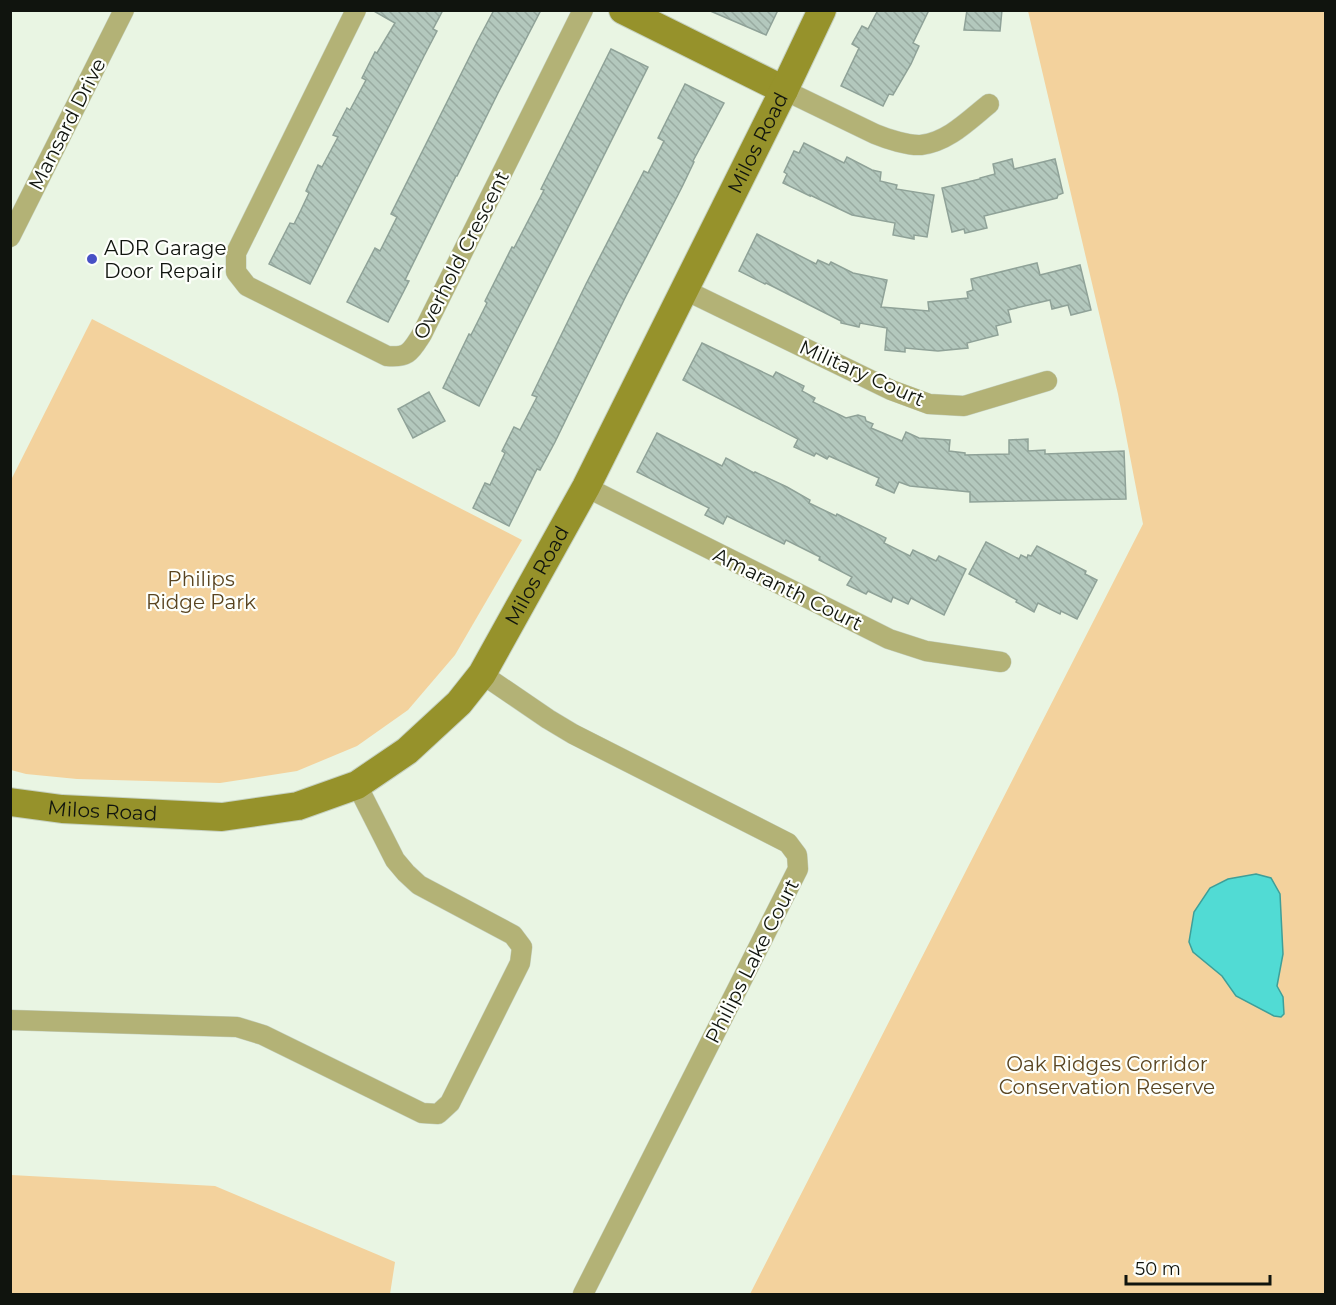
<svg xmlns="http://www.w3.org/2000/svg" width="1336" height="1305" font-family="Montserrat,sans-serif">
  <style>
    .park { fill: #f3d29d }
    .water { fill: #51dbd4; stroke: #3e9f99; stroke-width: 1.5 }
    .building { fill: url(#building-back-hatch); stroke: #8fa298; stroke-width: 1.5 }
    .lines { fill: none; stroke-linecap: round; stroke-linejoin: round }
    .street-casing { stroke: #c6d1c1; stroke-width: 21 }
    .secondary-casing { stroke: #c6d1c1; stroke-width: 30 }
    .street { stroke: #b3b276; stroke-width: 20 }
    .secondary { stroke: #96922b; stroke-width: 28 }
    .poi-dot { fill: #4750c5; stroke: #fdfffb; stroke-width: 2 }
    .labels { text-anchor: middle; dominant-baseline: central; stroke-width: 4.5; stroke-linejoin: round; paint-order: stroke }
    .street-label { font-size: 20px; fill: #10140e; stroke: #fdfffb }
    .poi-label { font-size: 20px; fill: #10140e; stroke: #fdfffb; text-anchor: start }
    .park-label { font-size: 20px; fill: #594420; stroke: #fdfffb }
  </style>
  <defs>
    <pattern id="building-back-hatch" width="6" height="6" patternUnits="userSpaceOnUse" patternTransform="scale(1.5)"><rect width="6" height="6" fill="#b3c8bd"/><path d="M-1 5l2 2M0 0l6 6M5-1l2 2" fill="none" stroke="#99aba1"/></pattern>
  </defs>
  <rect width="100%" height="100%" fill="#e9f5e3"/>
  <!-- park -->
  <g class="park">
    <path d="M1028,11H1325V1294H750L1143,524L1118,394Z"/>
    <path d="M92,319L522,540L455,655L408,710L357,746L297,771L220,783L77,779L26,774L11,770V480Z"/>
    <path d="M11,1175L215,1186L395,1262L390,1294H11Z"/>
  </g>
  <!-- water -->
  <path class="water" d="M1256,874L1271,878L1280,894L1283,954L1277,986L1283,997L1284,1014L1281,1017L1274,1016L1236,996L1222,976L1193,952L1189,942L1194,912L1210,888L1228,879Z"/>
  <!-- building -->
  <g class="building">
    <path d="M372,10H443L433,29L437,31L424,56L310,284L269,264L290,223L294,224L300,212L309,193L306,191L318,165L322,167L338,137L333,135L347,108L350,110L366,80L362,78L375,52L377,53L395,23Z"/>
    <path d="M494,10H541L498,93L457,176H456L405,280L409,281L388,322L347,302L375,248L380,251L397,217L391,214L477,42Z"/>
    <path d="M708,10H778L766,35Z"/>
    <path d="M878,10H929L913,43L919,46L911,64L893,95L889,94L883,106L841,86L859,48L852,44L862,26L868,29Z"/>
    <path d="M967,10H1002L1000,31L964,30Z"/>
    <path d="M611,49L648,67L479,406L443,388L469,334L471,335L487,303L485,301L512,247L514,248L544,190L541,189Z"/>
    <path d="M685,84L724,103L693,161L694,162L682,187L625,298L555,442L540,470L537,469L509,526L473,508L485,483L490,485L505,453L502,451L514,427L520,430L537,397L532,395L586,284L644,171L648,173L664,141L658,138Z"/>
    <path d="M804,143L844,163L847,157L872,170L881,172L880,181L897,185L896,189L934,195L927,237L914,235V239L893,235L895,223L852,215L810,195V196L783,183L787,174L784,172L794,151L799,153Z"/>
    <path d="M1012,159L1014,169L1055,159L1063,193L1058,195L1057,198L984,216L987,228L965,233L964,229L952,232L942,188L980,179V178L995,174L993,164Z"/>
    <path d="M757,234L816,264L818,260L829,265L831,262L853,273L887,280L881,307L929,311L928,302L968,298L967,292L973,290L971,279L1037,263L1040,275L1080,265L1091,310L1071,315L1068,305L1052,309L1050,300L1008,310L1011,322L996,326L998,335L967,343L968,348L938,351L905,348V352L885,350L887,328L860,323L859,327L841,323V321L766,283L765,284L739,271Z"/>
    <path d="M702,343L773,377L776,372L804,386L802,391L815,398L813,402L846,418L858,415L865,417L866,421L873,424L871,428L902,441L906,432L919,438L950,440L949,451L965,453V455L1009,454V440L1028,439V451L1045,450V454L1124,451L1126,499L970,502V492L910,486L899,482L894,493L876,485L879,478L829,456L827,459L816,453L814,456L794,447L798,439L683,380Z"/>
    <path d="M429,392L445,421L413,438L398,409Z"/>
    <path d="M657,433L722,466L726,458L754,473L755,472L787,487L810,500L809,503L836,516L837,514L886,538L884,543L910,556L913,550L936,561L939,556L966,569L944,615L911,598L908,604L893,597L891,602L868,591L866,594L847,585L852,577L819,560L820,557L786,540L784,544L727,516L723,524L705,515L709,508L637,472Z"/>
    <path d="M986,542L1019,559L1021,555L1027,558L1028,555L1031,556L1037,546L1086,571L1085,574L1097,580L1077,619L1061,611L1060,614L1038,603L1034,612L1016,602L1017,600L969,574Z"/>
  </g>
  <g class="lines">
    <!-- street casing -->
    <g class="street-casing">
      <g id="street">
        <path d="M356,10L236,253V272L247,286L387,356C409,358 411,351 422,334L583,10"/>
        <path d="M784,90L875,134C887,139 909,146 921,145C948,142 969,120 989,104"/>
        <path d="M10,237L124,10"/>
        <path d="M685,290L891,390L929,404L964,406L1047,381"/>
        <path d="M586,487L889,639L926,651L1001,662"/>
        <path d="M482,674L548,719L573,734L788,843L797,855L798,869L583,1294"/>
        <path d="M10,1020L237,1027L263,1035L422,1113L438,1114L450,1103L520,963L522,947L513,935L419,885L406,873L395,860L357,785"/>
      </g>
    </g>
    <!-- secondary casing -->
    <g class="secondary-casing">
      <g id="secondary">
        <path d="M623,10L784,90"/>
        <path id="s1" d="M10,802L62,809L222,817L298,806L357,785L407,751L459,703L482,674L586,487L784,90L822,10"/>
      </g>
    </g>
    <!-- street -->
    <use href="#street" class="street"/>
    <!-- secondary -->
    <use href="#secondary" class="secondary"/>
  </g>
  <!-- markers -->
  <circle class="poi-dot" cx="92" cy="259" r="6"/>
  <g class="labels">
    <!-- street labels -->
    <g class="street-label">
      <text transform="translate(67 124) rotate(-63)">Mansard Drive</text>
      <text stroke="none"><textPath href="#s1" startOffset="1119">Milos Road</textPath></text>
      <text transform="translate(461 255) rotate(-63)">Overhold Crescent</text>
      <text transform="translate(862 373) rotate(24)">Military Court</text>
      <text stroke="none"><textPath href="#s1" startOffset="633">Milos Road</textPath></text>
      <text transform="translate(788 589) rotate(26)">Amaranth Court</text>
      <text stroke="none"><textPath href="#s1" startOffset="93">Milos Road</textPath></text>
      <text transform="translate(752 961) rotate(-63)">Philips Lake Court</text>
    </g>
    <!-- poi labels -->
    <g class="poi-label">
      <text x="104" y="248">ADR Garage<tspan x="104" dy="23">Door Repair</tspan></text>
    </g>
    <!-- park labels -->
    <g class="park-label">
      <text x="201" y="579">Philips<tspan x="201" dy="23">Ridge Park</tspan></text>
      <text x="1107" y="1064">Oak Ridges Corridor<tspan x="1107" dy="23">Conservation Reserve</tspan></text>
    </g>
  </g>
  <!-- border -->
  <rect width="1336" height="1305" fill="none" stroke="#10140e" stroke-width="24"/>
  <!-- scale -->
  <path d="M1126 1275v9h144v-9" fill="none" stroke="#10140e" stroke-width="3"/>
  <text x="1135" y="1275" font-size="18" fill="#10140e" stroke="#fdfffb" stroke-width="4.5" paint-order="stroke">50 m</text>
</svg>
